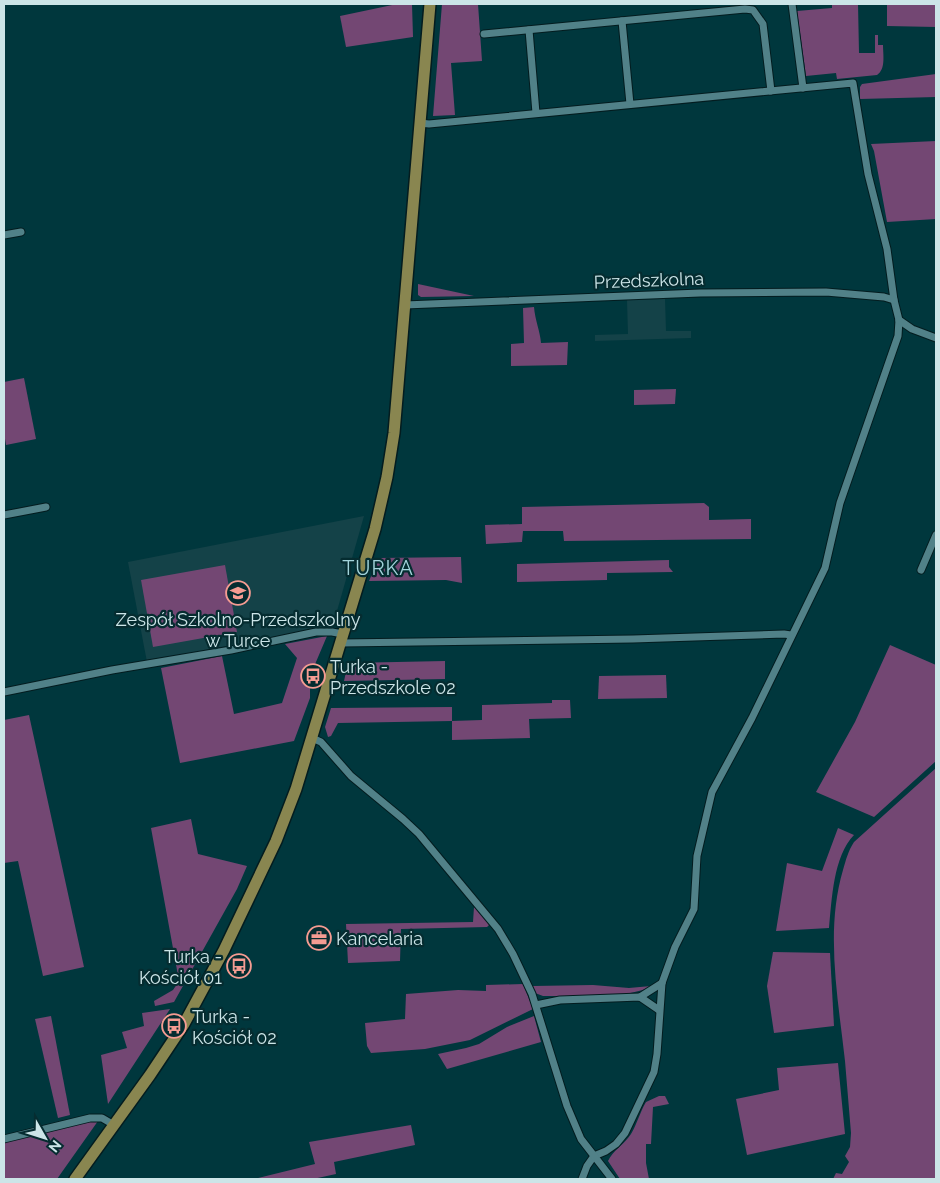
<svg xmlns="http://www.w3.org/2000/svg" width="940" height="1183" font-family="Raleway,sans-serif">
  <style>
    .built { fill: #144248 }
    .green { fill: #734773 }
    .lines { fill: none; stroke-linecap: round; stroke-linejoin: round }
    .minor-casing { stroke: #031c1f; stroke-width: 9 }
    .primary-casing { stroke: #031c1f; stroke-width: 14 }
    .minor { stroke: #518188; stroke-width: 7 }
    .primary { stroke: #898650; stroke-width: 11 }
    .labels { text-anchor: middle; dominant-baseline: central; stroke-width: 4.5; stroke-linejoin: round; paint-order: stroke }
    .street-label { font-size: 18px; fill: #cce5e8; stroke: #052c30 }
    .poi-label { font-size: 18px; fill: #cce5e8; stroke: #052c30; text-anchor: start }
    .quarter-label { font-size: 20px; letter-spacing: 1px; fill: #a2d4db; stroke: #052c30 }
  </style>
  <rect width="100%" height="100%" fill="#00373d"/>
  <!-- built -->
  <g class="built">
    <path d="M665,299L666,331H691V338L595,341V335L628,334L627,300Z"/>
    <path d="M364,516L333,625L147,662L128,562Z"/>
  </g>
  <!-- green -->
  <g class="green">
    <path d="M397,4H412L413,37L346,47L340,16Z"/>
    <path d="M442,4H478L482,61L451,63L455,115L433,116Z"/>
    <path d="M832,4H858L859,53H875V35H878V45H883C883,55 886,69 877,75L837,79L836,73L806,76L797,11L832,8Z"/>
    <path d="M887,4H936V27L887,26Z"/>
    <path d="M936,74V97L860,99V87L862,84Z"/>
    <path d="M936,141V219L887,222L874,151L871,144Z"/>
    <path d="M418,284L474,296L421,297L418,295Z"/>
    <path d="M534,307C535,320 540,331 541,343L568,342L567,365L511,366V344L524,343L523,308Z"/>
    <path d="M24,378L36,439L6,445L4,433V382Z"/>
    <path d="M676,389L675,404L634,405V390Z"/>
    <path d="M704,503L709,507V520L751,519V539L564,541L563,531H523L522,542L486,544L485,525L522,524V507Z"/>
    <path d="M461,557L462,583L446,580L369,581L379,558Z"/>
    <path d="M669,560V567L673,572L607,573V580L517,582V564Z"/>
    <path d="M225,565L237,632L153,647L141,580Z"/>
    <path d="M327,636L313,669L310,678V698L294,741L180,763L161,668L222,656L234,714L282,703L297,658L285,644Z"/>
    <path d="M890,645L936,665V761L874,817L816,792L855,722Z"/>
    <path d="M445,661V679L344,681L348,663Z"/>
    <path d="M666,675L667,698L598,699L599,676Z"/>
    <path d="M552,700H570L571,718L529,719L530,738L452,740V721L338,723L331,736L328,737L325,727L331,708L452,707V721L482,720V705L552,703Z"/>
    <path d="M29,715L84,967L43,976L18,861L4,863V720Z"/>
    <path d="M936,768V1179H833L836,1173L842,1174L849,1162L845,1156L850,1147L851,1133C849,1109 847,1085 845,1061C838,998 825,931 843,870C846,860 848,851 854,842Z"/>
    <path d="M191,819L198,854L247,866L237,889L174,1002L155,1006L154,1001L173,990L179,981L151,828Z"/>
    <path d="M838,828L854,835C833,857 832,899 829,928L776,931L787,863L822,871Z"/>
    <path d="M474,907L490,924L487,927L401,929L400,961L348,963L346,924L473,922Z"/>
    <path d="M773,952L830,953L834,1026L774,1033L767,986Z"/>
    <path d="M523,984L533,1009L470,1040L425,1049L371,1053L367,1046L365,1023L405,1019L406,994L458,990L486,991V985Z"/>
    <path d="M593,985L629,988L651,986C632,999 569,996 543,996L535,993L533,986Z"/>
    <path d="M170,1009L108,1104L101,1055L127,1048L122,1032L144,1026L142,1013Z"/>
    <path d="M51,1016L70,1115L58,1118L35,1019Z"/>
    <path d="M534,1016L541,1042L447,1069L438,1054L466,1048L479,1044L507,1027Z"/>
    <path d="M838,1063L845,1134L747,1155L736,1099L779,1090L777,1068Z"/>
    <path d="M659,1096H665L669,1104L653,1107L651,1144H646V1163L649,1179H620L608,1161C613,1150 624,1145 631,1134C637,1124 640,1112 646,1102Z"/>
    <path d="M91,1121H98L57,1179H5L4,1175V1141L53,1131Z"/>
    <path d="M411,1125L415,1145L334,1162L336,1174L313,1179H254L315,1164L309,1142Z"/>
  </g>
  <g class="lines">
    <!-- minor casing -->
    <g class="minor-casing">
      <g id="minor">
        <path d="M792,4L803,88"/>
        <path d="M622,21L630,104"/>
        <path d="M529,30L536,113"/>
        <path d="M484,34L745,9L753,10L763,24L771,91"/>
        <path d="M420,123L429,124L853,83L868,174L887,249L894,300L899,320L898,336L840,503L825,568L752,718L712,792L697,856L694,909L675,947L662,983L657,1054L654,1072L625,1133L616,1144L606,1151L594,1156L587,1166L582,1179"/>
        <path d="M4,235L21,232"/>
        <path d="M405,305L700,293L826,292L884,297L894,300"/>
        <path d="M899,320L912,329L936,338"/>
        <path d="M4,515L46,507"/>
        <path d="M921,570L936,535"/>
        <path d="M341,643L633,639L784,634L791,635"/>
        <path d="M4,692L112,670L231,650L316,632H332L343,634"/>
        <path d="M312,738L321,742L351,776L403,819L419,834L498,929L513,954L532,994L567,1106L581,1139L612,1179"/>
        <path d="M640,997L662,983"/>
        <path d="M536,1005L560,1000L640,997L659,1010"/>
        <path d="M4,1139L90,1118H102L114,1125"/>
      </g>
    </g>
    <!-- primary casing -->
    <g class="primary-casing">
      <path id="primary" d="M75,1179L150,1075L184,1024L224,950L276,841L296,789L375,529L387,477L394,433L430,4"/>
    </g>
    <!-- minor -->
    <use href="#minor" class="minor"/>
    <!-- primary -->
    <use href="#primary" class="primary"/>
  </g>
  <!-- icons -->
  <defs>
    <g id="school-ring" transform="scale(1.25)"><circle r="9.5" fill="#052c30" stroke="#f59c92" stroke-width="1.5"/><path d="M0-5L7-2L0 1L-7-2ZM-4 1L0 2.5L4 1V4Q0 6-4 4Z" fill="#f59c92"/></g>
    <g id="bus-ring" transform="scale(1.25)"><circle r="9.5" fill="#052c30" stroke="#f59c92" stroke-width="1.5"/><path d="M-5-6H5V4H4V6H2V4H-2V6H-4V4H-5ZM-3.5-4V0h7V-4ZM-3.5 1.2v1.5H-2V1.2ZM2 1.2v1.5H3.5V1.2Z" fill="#f59c92"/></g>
    <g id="office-ring" transform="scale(1.25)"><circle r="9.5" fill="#052c30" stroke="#f59c92" stroke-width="1.5"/><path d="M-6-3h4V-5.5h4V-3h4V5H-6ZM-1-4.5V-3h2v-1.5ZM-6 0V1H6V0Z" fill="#f59c92"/></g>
  </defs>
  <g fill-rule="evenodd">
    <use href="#school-ring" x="238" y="593"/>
    <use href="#bus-ring" x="313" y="676"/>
    <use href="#office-ring" x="319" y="938"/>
    <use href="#bus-ring" x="239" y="966"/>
    <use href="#bus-ring" x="174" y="1026"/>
  </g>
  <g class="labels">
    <!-- street labels -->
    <g class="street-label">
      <text transform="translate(649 280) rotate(-2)">Przedszkolna</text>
    </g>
    <!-- poi labels -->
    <g class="poi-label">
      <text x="238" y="619" text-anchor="middle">Zespół Szkolno-Przedszkolny<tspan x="238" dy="21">w Turce</tspan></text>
      <text x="330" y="666">Turka -<tspan x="330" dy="21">Przedszkole 02</tspan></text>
      <text x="336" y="938">Kancelaria</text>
      <text x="222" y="956" text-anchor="end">Turka -<tspan x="222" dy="21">Kościół 01</tspan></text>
      <text x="192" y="1016">Turka -<tspan x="192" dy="21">Kościół 02</tspan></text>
    </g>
    <!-- quarter labels -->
    <g class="quarter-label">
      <text x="378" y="568">TURKA</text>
    </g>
  </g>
  <!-- border -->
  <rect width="940" height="1183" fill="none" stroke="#cce5e8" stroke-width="10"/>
  <!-- north arrow -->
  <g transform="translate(45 1138) rotate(129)" stroke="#052c30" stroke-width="4" paint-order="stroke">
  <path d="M0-4L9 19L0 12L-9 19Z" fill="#cce5e8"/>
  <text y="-8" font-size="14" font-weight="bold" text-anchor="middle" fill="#cce5e8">N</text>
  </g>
</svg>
